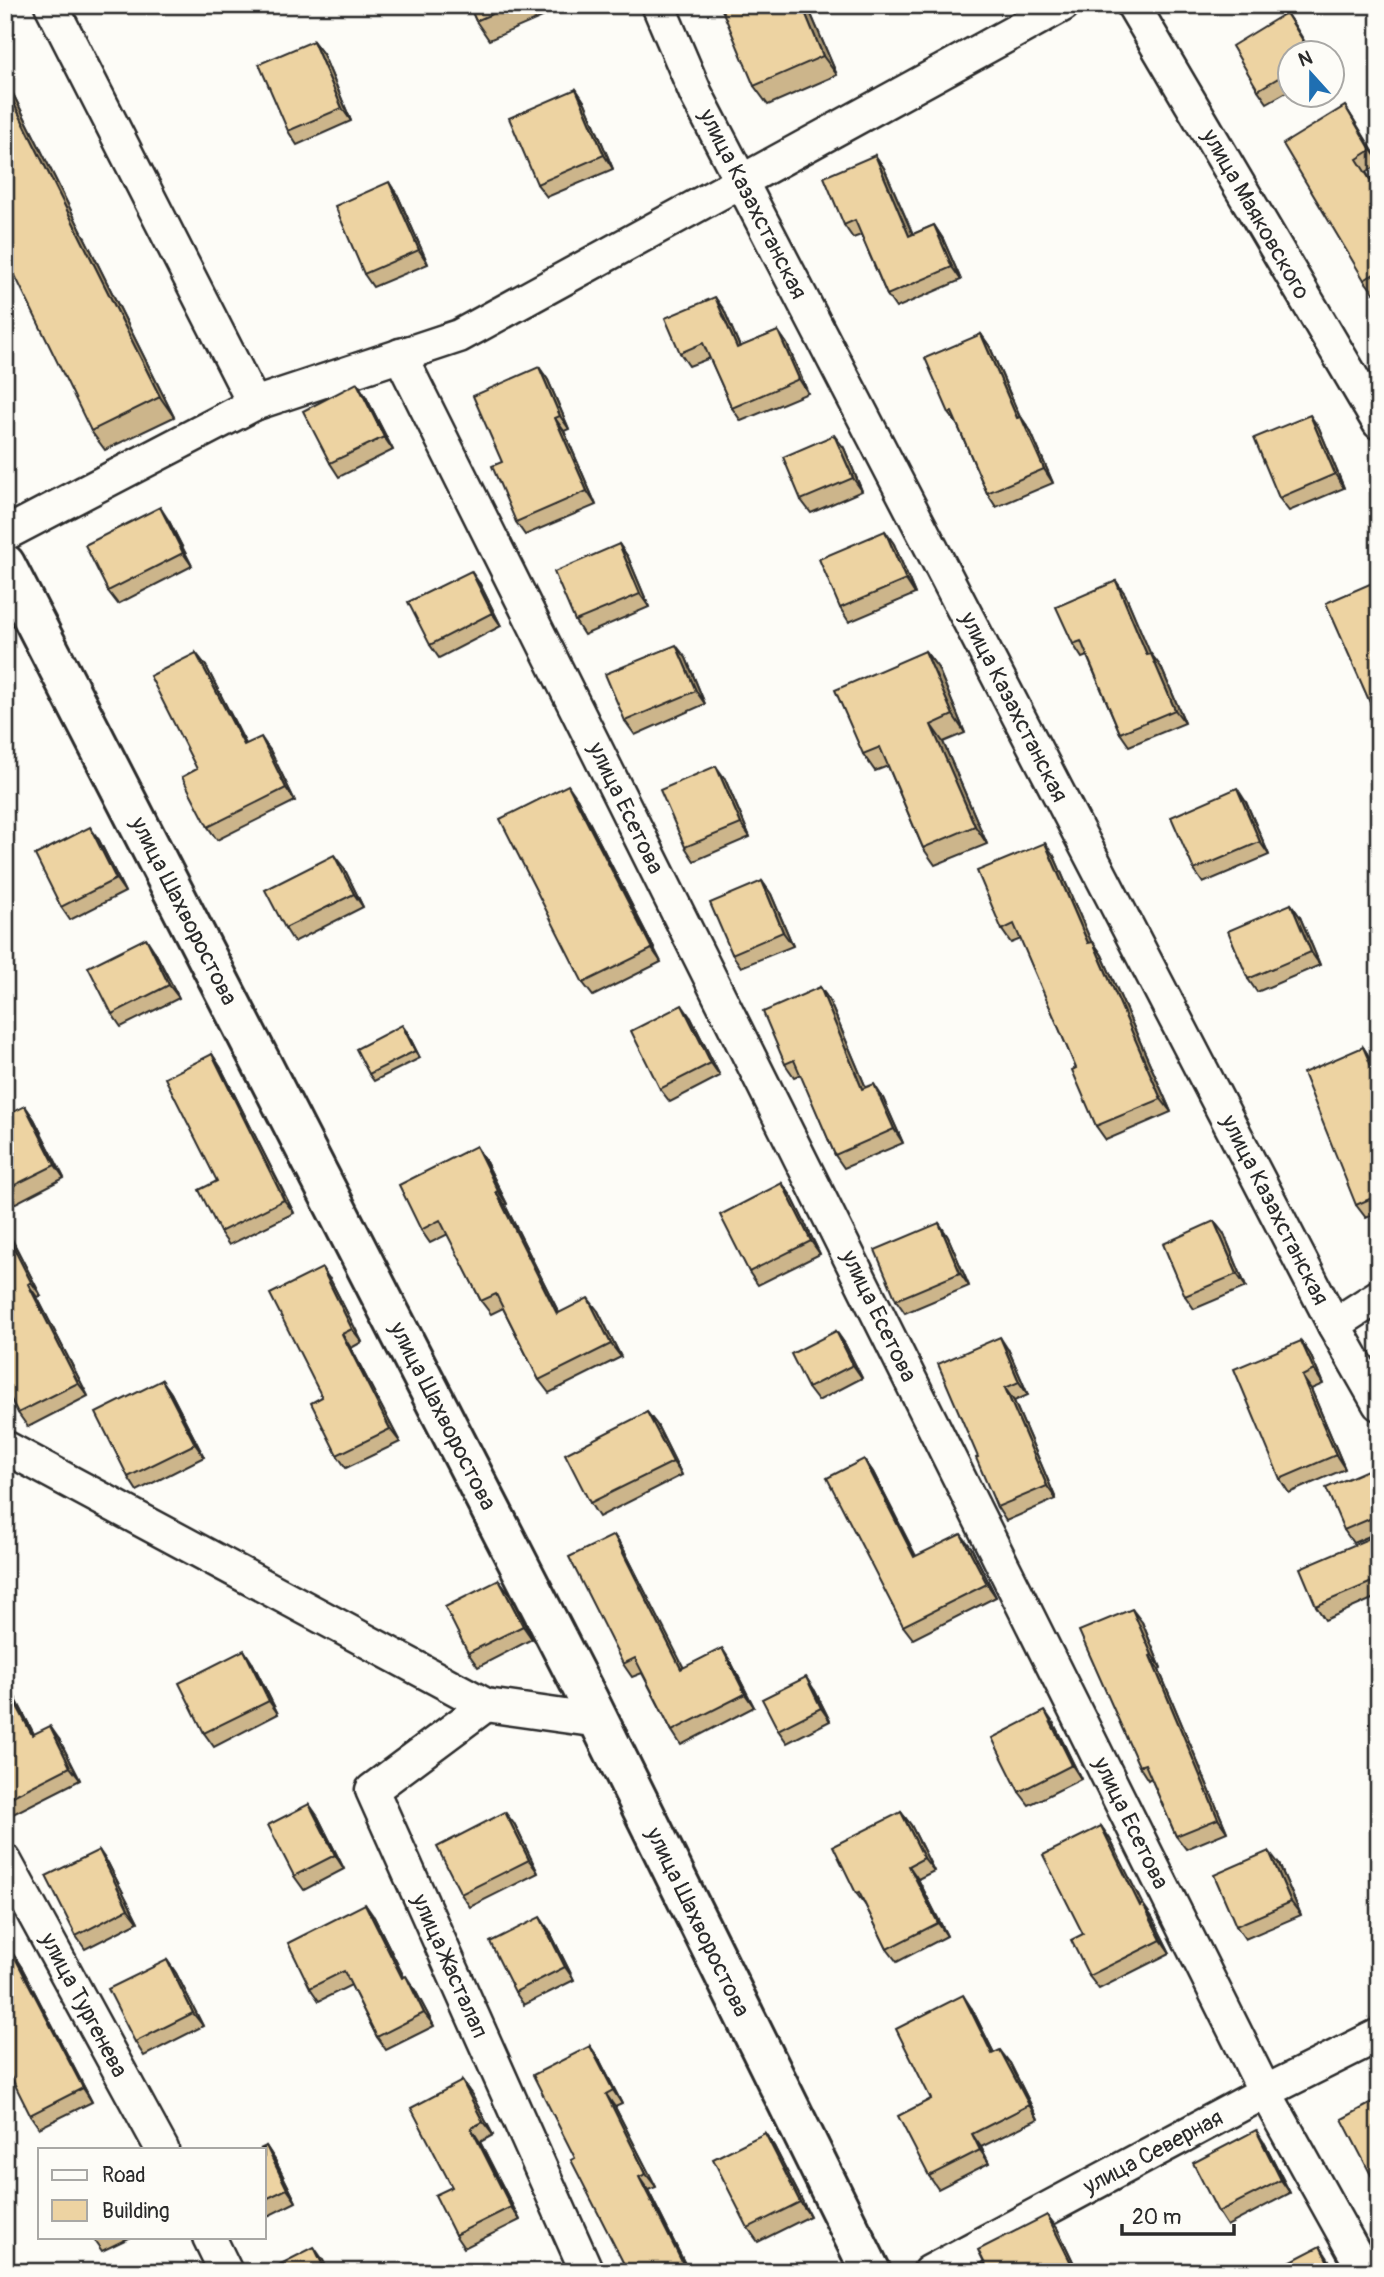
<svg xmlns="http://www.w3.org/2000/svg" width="1384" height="2277" font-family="Pangolin,sans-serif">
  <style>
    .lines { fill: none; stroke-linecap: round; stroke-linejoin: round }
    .minor-casing { stroke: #2b2b2b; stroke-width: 37 }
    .tertiary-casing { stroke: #2b2b2b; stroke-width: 44 }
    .minor { stroke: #fdfcf7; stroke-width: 32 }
    .tertiary { stroke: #fdfcf7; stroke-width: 38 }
    .wall { fill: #ccb58b; stroke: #2b2b2b; stroke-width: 2 }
    .shaded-wall { fill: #a69471; stroke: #2b2b2b; stroke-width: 2 }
    .building { fill: #edd3a2; stroke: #2b2b2b; stroke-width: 2 }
    .labels { text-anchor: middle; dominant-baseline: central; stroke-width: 5; stroke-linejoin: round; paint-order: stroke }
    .street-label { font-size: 23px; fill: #2b2b2b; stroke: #fdfcf7 }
  </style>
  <rect width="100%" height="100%" fill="#fdfcf7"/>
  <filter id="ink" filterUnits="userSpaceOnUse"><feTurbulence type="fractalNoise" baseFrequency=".0143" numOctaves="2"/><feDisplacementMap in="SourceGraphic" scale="14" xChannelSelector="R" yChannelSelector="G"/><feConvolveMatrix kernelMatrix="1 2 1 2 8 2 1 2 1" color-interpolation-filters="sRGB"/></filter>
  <g filter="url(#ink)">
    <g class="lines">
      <!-- minor casing -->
      <g class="minor-casing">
        <g id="minor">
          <path d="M51,5L254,404"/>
          <path d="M658,5L696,94L1334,1325L1379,1404"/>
          <path d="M1133,5L1379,423"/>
          <path d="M400,355L1265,2092L1365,2272"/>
          <path d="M5,534L254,404L459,336L1063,5"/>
          <path d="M1334,1325L1379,1296"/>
          <path d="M5,1447L486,1705L599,1721"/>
          <path d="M486,1705L372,1790L587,2272"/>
          <path d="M5,1861L162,2149"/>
          <path d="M209,2237L226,2272"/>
          <path d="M929,2272L1265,2092L1379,2035"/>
        </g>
      </g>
      <!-- tertiary casing -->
      <g class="tertiary-casing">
        <path id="tertiary" d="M5,564L588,1699L871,2272"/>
      </g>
      <!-- minor -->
      <use href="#minor" class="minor"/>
      <!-- tertiary -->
      <use href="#tertiary" class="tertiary"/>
    </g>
    <!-- wall -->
    <g class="wall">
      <path d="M469,5H570L489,40L476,21Z"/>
      <path d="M807,5L837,75L768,105L754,86Z"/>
      <path d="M1286,13L1311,52H1290V90L1267,103L1258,90Z"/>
      <path d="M313,41L323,54L351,121L297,145L288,131Z"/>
      <path d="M5,78L174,417L105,450L91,431Z"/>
      <path d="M576,89L585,103L613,169L547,197L537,184Z"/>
      <path d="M1345,106L1379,161V165L1366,172L1379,192V290L1374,293L1364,280Z"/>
      <path d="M875,155L884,168L913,234L934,225L943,239L961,280L896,308L887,295L861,235L853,238L844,225Z"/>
      <path d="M398,196L428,264L373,287L364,274Z"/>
      <path d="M724,310L740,347L778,331L787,344L808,393L741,421L732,408L710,358L689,366L680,353Z"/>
      <path d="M981,334L990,347L1020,417H1021L1030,430L1053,483L996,507L987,493L958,426L949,413Z"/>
      <path d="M539,367L548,380L569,429L564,431L596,505L525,535L516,522L502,462Z"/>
      <path d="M357,383L366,397L393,450L339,477L330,463Z"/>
      <path d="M1319,428L1344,488L1289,511L1279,498Z"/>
      <path d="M844,448L862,491L811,513L801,500Z"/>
      <path d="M169,521L192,566L118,604L108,591Z"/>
      <path d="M885,531L894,544L915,594L849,622L840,608Z"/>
      <path d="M619,544L628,557L649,607L584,635L575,621Z"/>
      <path d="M1116,581L1125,594L1150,654H1151L1161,667L1185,723L1129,746L1120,733L1087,656L1082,658L1073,644Z"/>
      <path d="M480,584L501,626L439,658L430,645Z"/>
      <path d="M925,651L938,668L965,733L943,742L987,844L935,865L923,848L888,766L875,771L863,754Z"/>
      <path d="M196,653L206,666L246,744L270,750L295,801L217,840L208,827L197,769Z"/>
      <path d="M686,658L705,704L635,735L625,721Z"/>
      <path d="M725,779L750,837L694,861L685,847Z"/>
      <path d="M577,798L661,962L593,996L583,983Z"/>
      <path d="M1246,802L1269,855L1203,883L1194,870Z"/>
      <path d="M99,840L125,892L70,920L61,907Z"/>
      <path d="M1054,856L1091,942H1093L1102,955L1171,1112L1106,1140L1096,1126L1076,1068L1021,939L1011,943L1002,930Z"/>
      <path d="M344,868L363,907L294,942L285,928Z"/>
      <path d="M762,881L771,894L793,946L741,967L732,954Z"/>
      <path d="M1291,904L1300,917L1320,965L1257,992L1248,979Z"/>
      <path d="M155,952L179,998L121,1027L112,1014Z"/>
      <path d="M820,987L829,1000L866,1088L883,1098L903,1143L844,1168L835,1155L801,1074L794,1077L785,1064Z"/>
      <path d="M691,1018L720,1076L670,1102L660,1089Z"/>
      <path d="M407,1032L420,1058L374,1081L369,1074Z"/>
      <path d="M1363,1047L1372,1061L1379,1076V1212L1366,1218L1356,1205Z"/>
      <path d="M212,1054L221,1068L294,1213L229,1245L220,1232Z"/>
      <path d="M25,1106L34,1119L64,1178L10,1206L5,1199V1116Z"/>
      <path d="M485,1160L507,1204L505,1205L559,1313L598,1311L621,1357L549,1393L539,1380L503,1308L491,1314L481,1301L448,1234L430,1243L421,1230Z"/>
      <path d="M782,1183L792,1197L820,1254L758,1285L749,1272Z"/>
      <path d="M939,1223L948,1237L969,1286L905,1313L896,1300Z"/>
      <path d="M5,1226L41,1296L37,1297L88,1396L28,1427L18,1413Z"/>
      <path d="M1224,1234L1246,1287L1194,1309L1185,1296Z"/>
      <path d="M331,1281L362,1342L351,1348L400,1442L346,1468L337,1455L322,1397Z"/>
      <path d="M836,1331L845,1344L862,1378L818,1401L808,1388Z"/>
      <path d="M1301,1341L1310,1354L1323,1384L1311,1389L1345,1469L1289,1493L1280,1479Z"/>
      <path d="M1009,1351L1028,1395L1014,1401L1056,1499L1006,1521L997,1507L978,1457Z"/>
      <path d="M162,1380L171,1393L204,1457L137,1491L128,1477Z"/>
      <path d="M647,1412L657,1425L682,1475L599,1517L590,1503Z"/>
      <path d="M864,1459L873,1472L916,1556L971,1547L996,1597L913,1639L903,1626Z"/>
      <path d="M1372,1468L1379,1478V1532L1353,1543L1344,1530Z"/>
      <path d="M1370,1538L1379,1551V1596L1325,1620L1316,1606Z"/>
      <path d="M623,1548L683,1668L731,1662L754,1707L681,1745L672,1731L642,1673L632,1677L623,1664Z"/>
      <path d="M499,1580L509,1593L532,1639L478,1667L468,1653Z"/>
      <path d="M1142,1622L1161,1668L1159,1670L1227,1832L1186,1849L1176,1836L1151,1778L1148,1780L1139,1766Z"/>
      <path d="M253,1664L278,1714L214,1747L204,1733Z"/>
      <path d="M5,1678L34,1734L59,1739L80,1780L13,1814L5,1804Z"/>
      <path d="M815,1691L830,1721L787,1743L778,1730Z"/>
      <path d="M1054,1724L1081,1779L1029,1805L1019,1792Z"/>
      <path d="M309,1804L318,1817L344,1869L304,1890L294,1876Z"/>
      <path d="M901,1812L911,1825L934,1871L918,1879L947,1936L897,1962L887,1949L866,1906L856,1893Z"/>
      <path d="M515,1825L538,1873L470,1907L461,1894Z"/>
      <path d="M1101,1826L1110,1839L1142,1904L1152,1917L1170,1953L1099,1989L1089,1976L1083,1934Z"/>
      <path d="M108,1863L138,1922L85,1949L76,1936Z"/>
      <path d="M1279,1864L1301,1915L1245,1939L1236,1926Z"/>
      <path d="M374,1917L404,1977L415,1990L434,2026L386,2050L377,2037L351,1985L319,2001L310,1988Z"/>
      <path d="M549,1930L574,1980L524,2005L515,1992Z"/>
      <path d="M13,1954L22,1968L92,2102L39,2128L30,2115Z"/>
      <path d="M167,1960L176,1973L203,2026L144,2056L135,2042Z"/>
      <path d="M972,2009L994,2053L1010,2063L1038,2119L981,2147L989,2163L938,2189L929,2176L931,2099Z"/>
      <path d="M590,2046L599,2059L622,2104L615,2107L656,2187L648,2190L689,2272H628L575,2158Z"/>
      <path d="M462,2081L472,2095L493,2135L480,2142L520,2220L464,2248L455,2235L452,2187Z"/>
      <path d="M1379,2099V2187L1371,2175Z"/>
      <path d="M765,2133L774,2146L810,2216L758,2242L748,2228Z"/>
      <path d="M1265,2144L1290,2193L1227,2226L1218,2212Z"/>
      <path d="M266,2146L275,2160L296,2202L264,2218V2149Z"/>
      <path d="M1047,2215L1057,2228L1078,2272H989Z"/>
      <path d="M92,2237H131L102,2251Z"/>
    </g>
    <!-- shaded-wall -->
    <g class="shaded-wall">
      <path d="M802,5H807L837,75L823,56Z"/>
      <path d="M1286,13L1295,26L1311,52H1310Z"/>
      <path d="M313,41L323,54L351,121L342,108Z"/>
      <path d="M5,78L174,417L160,397L5,86Z"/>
      <path d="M576,89L585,103L613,169L604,155Z"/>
      <path d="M1345,106L1354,120L1379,161L1371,150Z"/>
      <path d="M875,155L884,168L919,249L909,236Z"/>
      <path d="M389,182L398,196L428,264L419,250Z"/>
      <path d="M934,225L943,239L961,280L952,267Z"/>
      <path d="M715,297L724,310L746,361L737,348Z"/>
      <path d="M778,331L787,344L808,393L799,379Z"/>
      <path d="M981,334L990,347L1026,432L1017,418Z"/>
      <path d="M539,367L548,380L569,429L560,416Z"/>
      <path d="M357,383L366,397L393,450L384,437Z"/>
      <path d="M1310,415L1319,428L1344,488L1335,474Z"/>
      <path d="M1021,417L1030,430L1053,483L1044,469Z"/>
      <path d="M555,418L564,431L596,505L587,491Z"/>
      <path d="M834,435L844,448L862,491L853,478Z"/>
      <path d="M160,507L169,521L192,566L183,553Z"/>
      <path d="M885,531L894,544L915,594L906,580Z"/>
      <path d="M619,544L628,557L649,607L640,594Z"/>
      <path d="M471,571L480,584L501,626L492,613Z"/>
      <path d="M1116,581L1125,594L1157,669L1147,655Z"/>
      <path d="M676,645L686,658L705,704L696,691Z"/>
      <path d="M925,651L938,668L965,733L953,715Z"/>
      <path d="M196,653L206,666L253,759L244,745Z"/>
      <path d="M1151,654L1161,667L1185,723L1175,710Z"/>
      <path d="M931,725L943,742L987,844L975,826Z"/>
      <path d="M261,737L270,750L295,801L286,788Z"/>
      <path d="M716,766L725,779L750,837L741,824Z"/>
      <path d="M568,785L577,798L661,962L652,949Z"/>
      <path d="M1237,788L1246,802L1269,855L1260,842Z"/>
      <path d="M90,827L99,840L125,892L116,879Z"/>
      <path d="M1045,843L1054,856L1098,957L1088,943Z"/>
      <path d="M334,855L344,868L363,907L354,894Z"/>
      <path d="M762,881L771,894L793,946L783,932Z"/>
      <path d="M1291,904L1300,917L1320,965L1311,952Z"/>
      <path d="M146,938L155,952L179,998L169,985Z"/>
      <path d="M1093,942L1102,955L1171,1112L1161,1099Z"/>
      <path d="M820,987L829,1000L872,1102L862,1089Z"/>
      <path d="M682,1005L691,1018L720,1076L711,1063Z"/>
      <path d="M402,1025L407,1032L420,1058L415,1051Z"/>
      <path d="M1363,1047L1372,1061L1379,1076V1084Z"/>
      <path d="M212,1054L221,1068L294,1213L284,1200Z"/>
      <path d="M874,1084L883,1098L903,1143L894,1129Z"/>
      <path d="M25,1106L34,1119L64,1178L55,1165Z"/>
      <path d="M476,1146L485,1160L507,1204L498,1191Z"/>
      <path d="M782,1183L792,1197L820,1254L811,1241Z"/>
      <path d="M496,1192L505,1205L566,1327L557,1314Z"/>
      <path d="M1214,1221L1224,1234L1246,1287L1237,1274Z"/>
      <path d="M939,1223L948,1237L969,1286L960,1273Z"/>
      <path d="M5,1226L41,1296L31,1282L5,1231Z"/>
      <path d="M322,1268L331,1281L362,1342L352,1329Z"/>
      <path d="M28,1284L37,1297L88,1396L78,1383Z"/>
      <path d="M588,1298L598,1311L621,1357L611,1344Z"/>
      <path d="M836,1331L845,1344L862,1378L853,1365Z"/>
      <path d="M342,1334L351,1348L400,1442L390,1429Z"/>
      <path d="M1000,1337L1009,1351L1028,1395L1019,1382Z"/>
      <path d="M1301,1341L1310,1354L1323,1384L1314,1370Z"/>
      <path d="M1302,1376L1311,1389L1345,1469L1336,1455Z"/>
      <path d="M162,1380L171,1393L204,1457L195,1444Z"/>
      <path d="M1005,1388L1014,1401L1056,1499L1047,1486Z"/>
      <path d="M647,1412L657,1425L682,1475L673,1462Z"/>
      <path d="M864,1459L873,1472L923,1571L914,1557Z"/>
      <path d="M961,1534L971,1547L996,1597L987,1584Z"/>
      <path d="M614,1535L623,1548L691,1682L681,1669Z"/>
      <path d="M1370,1538L1379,1551V1559Z"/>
      <path d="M499,1580L509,1593L532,1639L523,1626Z"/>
      <path d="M1132,1609L1142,1622L1161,1668L1152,1655Z"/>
      <path d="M722,1648L731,1662L754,1707L745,1694Z"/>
      <path d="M244,1650L253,1664L278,1714L269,1701Z"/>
      <path d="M1150,1656L1159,1670L1227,1832L1218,1819Z"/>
      <path d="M806,1677L815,1691L830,1721L821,1708Z"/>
      <path d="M5,1678L41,1748L32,1735L5,1683Z"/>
      <path d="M1045,1711L1054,1724L1081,1779L1072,1765Z"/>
      <path d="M50,1726L59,1739L80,1780L70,1767Z"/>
      <path d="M309,1804L318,1817L344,1869L335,1855Z"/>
      <path d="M505,1812L515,1825L538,1873L529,1860Z"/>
      <path d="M901,1812L911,1825L934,1871L924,1858Z"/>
      <path d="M1101,1826L1110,1839L1150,1919L1140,1906Z"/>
      <path d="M99,1850L108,1863L138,1922L128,1909Z"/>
      <path d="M1269,1851L1279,1864L1301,1915L1291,1902Z"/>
      <path d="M909,1866L918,1879L947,1936L938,1923Z"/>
      <path d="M365,1904L374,1917L411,1991L402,1978Z"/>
      <path d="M1143,1904L1152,1917L1170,1953L1161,1940Z"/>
      <path d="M540,1917L549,1930L574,1980L565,1967Z"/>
      <path d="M13,1954L22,1968L92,2102L83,2088Z"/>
      <path d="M167,1960L176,1973L203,2026L193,2013Z"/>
      <path d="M406,1976L415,1990L434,2026L424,2013Z"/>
      <path d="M963,1995L972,2009L1001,2067L992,2054Z"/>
      <path d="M590,2046L599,2059L622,2104L613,2090Z"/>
      <path d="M1000,2050L1010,2063L1038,2119L1029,2105Z"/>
      <path d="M462,2081L472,2095L493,2135L483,2122Z"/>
      <path d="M606,2094L615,2107L656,2187L646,2174Z"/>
      <path d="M471,2128L480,2142L520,2220L511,2207Z"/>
      <path d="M1256,2130L1265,2144L1290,2193L1281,2180Z"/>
      <path d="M765,2133L774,2146L810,2216L800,2202Z"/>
      <path d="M972,2134L981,2147L989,2163L980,2150Z"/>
      <path d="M266,2146L275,2160L296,2202L287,2189Z"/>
      <path d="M639,2177L648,2190L689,2272H688L684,2266Z"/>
      <path d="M1047,2215L1057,2228L1078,2272L1071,2263Z"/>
      <path d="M1320,2246L1329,2260L1335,2272H1333Z"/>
      <path d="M314,2247L323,2260L329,2272H326Z"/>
    </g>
    <!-- building -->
    <g class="building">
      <path d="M469,5H512L476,21Z"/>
      <path d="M720,5H802L823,56L754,86Z"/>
      <path d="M1286,13L1310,52H1290V71L1258,90L1232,46Z"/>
      <path d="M313,41L342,108L288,131L259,64Z"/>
      <path d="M5,86L160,397L91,431L5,255Z"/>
      <path d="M576,89L604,155L537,184L509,118Z"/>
      <path d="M1345,106L1371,150L1357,159L1379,194V271L1364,280L1283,144Z"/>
      <path d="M875,155L909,236L934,225L952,267L887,295L855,220L844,225L824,177Z"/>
      <path d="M389,182L419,250L364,274L335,206Z"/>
      <path d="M715,297L737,348L778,331L799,379L732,408L703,343L680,353L665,318Z"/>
      <path d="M981,334L1017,418L1021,417L1044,469L987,493L952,412L949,413L925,358Z"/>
      <path d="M539,367L560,416L555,418L587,491L516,522L492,466L502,462L473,396Z"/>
      <path d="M357,383L384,437L330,463L303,411Z"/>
      <path d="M1310,415L1335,474L1279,498L1254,438Z"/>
      <path d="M834,435L853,478L801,500L783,457Z"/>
      <path d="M160,507L183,553L108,591L85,545Z"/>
      <path d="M885,531L906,580L840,608L819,559Z"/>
      <path d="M619,544L640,594L575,621L554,572Z"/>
      <path d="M471,571L492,613L430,645L408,602Z"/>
      <path d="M1379,580V723L1326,603Z"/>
      <path d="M1116,581L1147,655L1151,654L1175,710L1120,733L1081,641L1073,644L1056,607Z"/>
      <path d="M676,645L696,691L625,721L605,674Z"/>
      <path d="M925,651L953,715L931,725L975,826L923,848L880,747L863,754L835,690Z"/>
      <path d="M196,653L244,745L261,737L286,788L208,827L182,777L197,769L150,676Z"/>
      <path d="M716,766L741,824L685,847L660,790Z"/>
      <path d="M568,785L652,949L583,983L500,819Z"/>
      <path d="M1237,788L1260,842L1194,870L1171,817Z"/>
      <path d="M90,827L116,879L61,907L35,855Z"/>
      <path d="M1045,843L1088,943L1093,942L1161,1099L1096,1126L1072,1070L1076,1068L1014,924L1002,930L977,871Z"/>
      <path d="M334,855L354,894L285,928L265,890Z"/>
      <path d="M762,881L783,932L732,954L710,903Z"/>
      <path d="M1291,904L1311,952L1248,979L1228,931Z"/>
      <path d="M146,938L169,985L112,1014L88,967Z"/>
      <path d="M820,987L862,1089L874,1084L894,1129L835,1155L794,1060L785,1064L763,1012Z"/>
      <path d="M682,1005L711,1063L660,1089L631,1031Z"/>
      <path d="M402,1025L415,1051L369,1074L356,1049Z"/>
      <path d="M1363,1047L1379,1084V1195L1356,1205L1303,1073Z"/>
      <path d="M212,1054L284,1200L220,1232L199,1190L217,1181L165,1078Z"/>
      <path d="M25,1106L55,1165L5,1190V1116Z"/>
      <path d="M476,1146L498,1191L496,1192L557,1314L588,1298L611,1344L539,1380L496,1294L481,1301L440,1220L421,1230L399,1185Z"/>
      <path d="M782,1183L811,1241L749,1272L720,1215Z"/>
      <path d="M1214,1221L1237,1274L1185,1296L1163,1244Z"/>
      <path d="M939,1223L960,1273L896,1300L875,1250Z"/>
      <path d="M5,1231L31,1282L28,1284L78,1383L18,1413L5,1388Z"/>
      <path d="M322,1268L352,1329L342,1334L390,1429L337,1455L311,1403L322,1397L270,1294Z"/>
      <path d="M836,1331L853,1365L808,1388L791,1354Z"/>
      <path d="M1000,1337L1019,1382L1005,1388L1047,1486L997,1507L976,1458L978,1457L938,1364Z"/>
      <path d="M1301,1341L1314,1370L1302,1376L1336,1455L1280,1479L1234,1369Z"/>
      <path d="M162,1380L195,1444L128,1477L96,1413Z"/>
      <path d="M647,1412L673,1462L590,1503L565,1454Z"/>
      <path d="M864,1459L914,1557L961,1534L987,1584L903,1626L827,1478Z"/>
      <path d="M1372,1468L1379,1484V1515L1344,1530L1326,1488Z"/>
      <path d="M614,1535L681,1669L722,1648L745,1694L672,1731L635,1658L623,1664L569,1557Z"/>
      <path d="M1370,1538L1379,1559V1579L1316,1606L1300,1568Z"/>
      <path d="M499,1580L523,1626L468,1653L445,1607Z"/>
      <path d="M1132,1609L1152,1655L1150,1656L1218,1819L1176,1836L1145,1764L1139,1766L1079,1631Z"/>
      <path d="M244,1650L269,1701L204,1733L179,1683Z"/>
      <path d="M806,1677L821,1708L778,1730L762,1699Z"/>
      <path d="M5,1683L32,1735L50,1726L70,1767L5,1800Z"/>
      <path d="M1045,1711L1072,1765L1019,1792L992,1738Z"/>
      <path d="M309,1804L335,1855L294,1876L268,1825Z"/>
      <path d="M505,1812L529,1860L461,1894L437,1847Z"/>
      <path d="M901,1812L924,1858L909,1866L938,1923L887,1949L859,1892L856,1893L833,1846Z"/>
      <path d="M1101,1826L1140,1906L1143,1904L1161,1940L1089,1976L1071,1940L1083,1934L1043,1855Z"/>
      <path d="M99,1850L128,1909L76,1936L46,1876Z"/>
      <path d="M1269,1851L1291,1902L1236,1926L1214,1875Z"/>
      <path d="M365,1904L402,1978L406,1976L424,2013L377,2037L344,1971L310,1988L288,1943Z"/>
      <path d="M540,1917L565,1967L515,1992L490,1942Z"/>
      <path d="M13,1954L83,2088L30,2115L5,2065V1958Z"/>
      <path d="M167,1960L193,2013L135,2042L108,1989Z"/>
      <path d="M963,1995L992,2054L1000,2050L1029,2105L972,2134L980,2150L929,2176L898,2116L931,2099L896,2029Z"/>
      <path d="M590,2046L613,2090L606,2094L646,2174L639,2177L684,2266L674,2272H628L571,2160L575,2158L533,2075Z"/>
      <path d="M462,2081L483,2122L471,2128L511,2207L455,2235L435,2195L452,2187L411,2108Z"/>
      <path d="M1379,2099V2171L1371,2175L1342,2119Z"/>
      <path d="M1256,2130L1281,2180L1218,2212L1193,2163Z"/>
      <path d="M765,2133L800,2202L748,2228L713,2159Z"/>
      <path d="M266,2146L287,2189L264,2200V2149H260Z"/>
      <path d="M1047,2215L1071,2263L1055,2272H989L978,2250Z"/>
      <path d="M1320,2246L1333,2272H1270Z"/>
      <path d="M314,2247L326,2272H265Z"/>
    </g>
  </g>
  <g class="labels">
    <!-- street labels -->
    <g class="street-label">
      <text transform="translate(753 204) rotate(63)">улица Казахстанская</text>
      <text transform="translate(1256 214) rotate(60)">улица Маяковского</text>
      <text transform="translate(1014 707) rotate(63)">улица Казахстанская</text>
      <text transform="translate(626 808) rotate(64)">улица Есетова</text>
      <text transform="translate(184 911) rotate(63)">улица Шахворостова</text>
      <text transform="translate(1275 1210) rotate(63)">улица Казахстанская</text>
      <text transform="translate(879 1316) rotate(64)">улица Есетова</text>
      <text transform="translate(443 1416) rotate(63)">улица Шахворостова</text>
      <text transform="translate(1131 1823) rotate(64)">улица Есетова</text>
      <text transform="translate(698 1922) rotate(64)">улица Шахворостова</text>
      <text transform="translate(450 1966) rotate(66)">улица Жасталап</text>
      <text transform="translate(84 2005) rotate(62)">улица Тургенева</text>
      <text transform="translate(1153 2152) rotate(-28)">улица Северная</text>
    </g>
  </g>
  <!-- margin -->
  <rect width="1384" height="2277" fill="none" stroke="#fdfcf7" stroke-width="28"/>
  <rect x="14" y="14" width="1356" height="2249" fill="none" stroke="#2b2b2b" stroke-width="2.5" filter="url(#ink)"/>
  <!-- legend -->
  <rect x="38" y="2148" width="228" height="91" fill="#fdfcf7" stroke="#a9a8a5" stroke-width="2"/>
  <rect x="52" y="2170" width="35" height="10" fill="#fdfcf7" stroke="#a9a8a5" stroke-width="2"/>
  <text x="102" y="2182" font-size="21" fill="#2b2b2b">Road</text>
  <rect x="52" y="2200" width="35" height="21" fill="#edd3a2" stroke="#a9a8a5" stroke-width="2"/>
  <text x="102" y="2218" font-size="21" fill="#2b2b2b">Building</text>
  <!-- north arrow -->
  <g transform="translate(1311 74) rotate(339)"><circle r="33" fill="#fdfcf7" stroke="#a9a8a5" stroke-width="2"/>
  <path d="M0-5L12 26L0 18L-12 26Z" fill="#1f6fb2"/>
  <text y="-10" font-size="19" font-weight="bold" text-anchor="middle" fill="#2b2b2b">N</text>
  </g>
  <!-- scale -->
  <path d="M1122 2224v10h112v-10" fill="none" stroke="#2b2b2b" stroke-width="3.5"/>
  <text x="1132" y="2224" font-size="21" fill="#2b2b2b" stroke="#fdfcf7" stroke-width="5" paint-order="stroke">20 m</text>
</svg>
